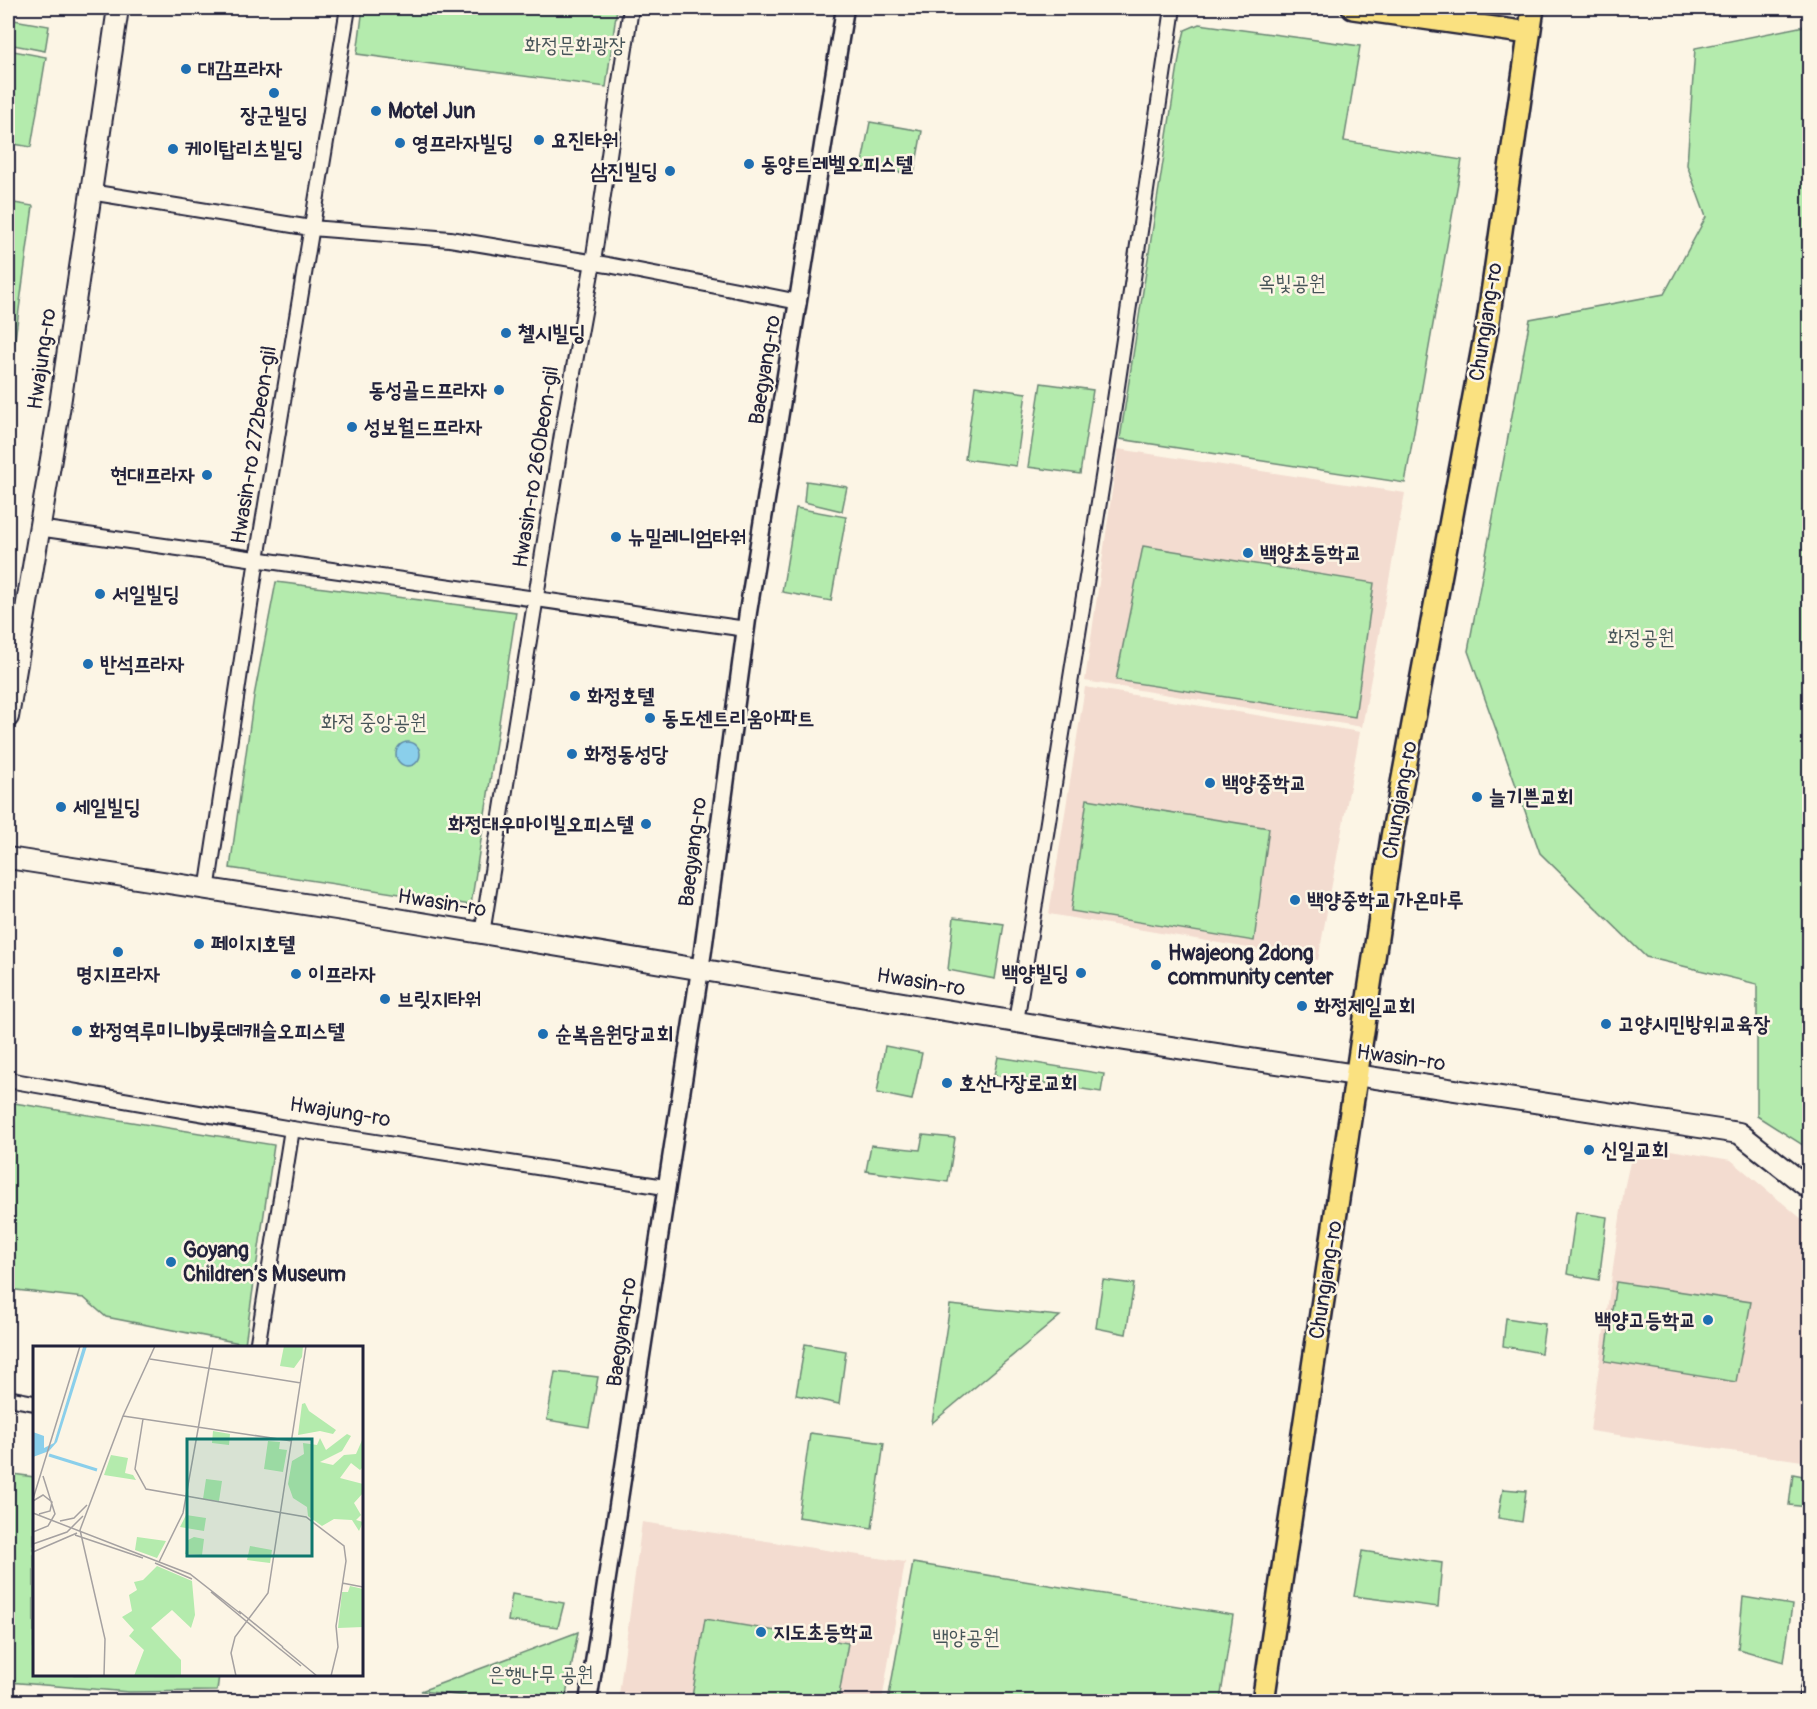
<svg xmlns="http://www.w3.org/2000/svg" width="1817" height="1709" font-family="Pangolin,'Poor Story',sans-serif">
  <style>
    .built { fill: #f3dcd0 }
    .green { fill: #b4ebad; stroke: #6b8674; stroke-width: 1.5 }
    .water { fill: #8acfeb; stroke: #608aa5; stroke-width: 1.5 }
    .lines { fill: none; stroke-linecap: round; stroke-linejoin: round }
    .minor-casing { stroke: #22223b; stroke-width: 18 }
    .tertiary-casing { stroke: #22223b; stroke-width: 21 }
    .secondary-casing { stroke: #22223b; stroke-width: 24 }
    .primary-casing { stroke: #22223b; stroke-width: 26 }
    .minor { stroke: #fcf5e5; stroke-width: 14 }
    .tertiary { stroke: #fcf5e5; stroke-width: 16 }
    .secondary { stroke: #fcf5e5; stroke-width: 20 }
    .primary { stroke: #fae180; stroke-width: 21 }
    .poi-dot { fill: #1f6fb2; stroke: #fcf5e5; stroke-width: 2 }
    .labels { text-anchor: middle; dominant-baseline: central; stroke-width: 5; stroke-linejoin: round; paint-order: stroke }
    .park-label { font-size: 21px; fill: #465458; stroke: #fcf5e5 }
    .poi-label { font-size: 21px; font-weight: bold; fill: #22223b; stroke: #fcf5e5; text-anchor: start }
    .street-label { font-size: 21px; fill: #22223b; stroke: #fcf5e5 }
    .inset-river { fill: none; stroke: #8acfeb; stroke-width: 3 }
    .inset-road { fill: none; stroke: #a5a1a1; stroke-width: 1.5 }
    .view { fill: #0f766e; fill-opacity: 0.15; stroke: #0f766e; stroke-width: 3 }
    .inset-edge { fill: none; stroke: #22223b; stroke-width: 3 }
  </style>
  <rect width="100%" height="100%" fill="#fcf5e5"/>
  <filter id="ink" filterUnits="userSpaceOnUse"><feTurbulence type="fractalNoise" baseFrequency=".0167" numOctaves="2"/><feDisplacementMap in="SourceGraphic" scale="12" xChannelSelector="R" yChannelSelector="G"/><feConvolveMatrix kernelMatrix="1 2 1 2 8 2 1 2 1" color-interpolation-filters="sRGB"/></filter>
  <g filter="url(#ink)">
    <!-- built -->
    <g class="built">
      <path d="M1118,449L1405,493L1362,727L1085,681Z"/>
      <path d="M1085,687L1360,732L1318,960L1049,914Z"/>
      <path d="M1634,1144L1731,1160L1809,1225V1462L1590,1431L1624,1189Z"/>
      <path d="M642,1522L905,1562L882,1701L618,1702Z"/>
    </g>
    <!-- green -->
    <g class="green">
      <path d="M363,8H617L606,87L357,54Z"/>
      <path d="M8,19L49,26L45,51L8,44Z"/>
      <path d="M1199,24L1360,46L1344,141L1462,160L1405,483L1120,439L1181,46L1185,30Z"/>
      <path d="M1809,25H1810L1809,1149L1757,1116V984L1646,957L1540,853L1468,651L1530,319L1664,294L1706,217L1687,165L1695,48Z"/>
      <path d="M8,50L46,57L31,147L8,143Z"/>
      <path d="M870,122L922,131L914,174L861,168Z"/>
      <path d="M8,202L33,206L8,391Z"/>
      <path d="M1041,383L1093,390L1080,474L1028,467Z"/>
      <path d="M975,386L1026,393L1016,466L965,459Z"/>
      <path d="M806,481L847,487L842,511L804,502Z"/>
      <path d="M796,508L846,517L831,601L782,592Z"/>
      <path d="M1143,546L1374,583L1355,717L1116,680Z"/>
      <path d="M276,582L516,612L471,905L230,868L254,696Z"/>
      <path d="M1087,799L1269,828L1254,941L1071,911Z"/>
      <path d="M954,917L1004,924L995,979L948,970Z"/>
      <path d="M885,1046L922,1053L912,1100L877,1093Z"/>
      <path d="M998,1057L1104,1074L1101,1092L994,1075Z"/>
      <path d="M8,1102L274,1145L245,1344L106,1317L84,1298L8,1289Z"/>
      <path d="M923,1135L955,1138L948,1182L866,1171L871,1145L920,1150Z"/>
      <path d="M1576,1212L1607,1217L1599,1280L1567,1274Z"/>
      <path d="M1103,1280L1134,1284L1126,1334L1096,1328Z"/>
      <path d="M1616,1282L1751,1302L1736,1382L1605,1361Z"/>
      <path d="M950,1305L1060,1316L932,1423Z"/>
      <path d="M1506,1318L1545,1324L1541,1353L1503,1346Z"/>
      <path d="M805,1344L846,1351L839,1404L796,1395Z"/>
      <path d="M555,1372L598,1377L589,1427L547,1420Z"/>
      <path d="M810,1433L884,1443L872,1528L798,1517Z"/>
      <path d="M13,1474L34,1477V1674L219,1675L217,1691L129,1692L8,1682V1501Z"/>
      <path d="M1793,1474L1809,1477V1507L1789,1505Z"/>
      <path d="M1503,1489L1526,1491L1522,1522L1498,1518Z"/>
      <path d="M1362,1551L1442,1563L1438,1607L1354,1596Z"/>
      <path d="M913,1563L1233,1615L1220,1701H888Z"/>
      <path d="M512,1594L564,1603L558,1627L508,1621Z"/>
      <path d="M1743,1597L1792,1605L1784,1662L1738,1649Z"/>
      <path d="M705,1619L848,1643L838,1701L718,1702L692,1697Z"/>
      <path d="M578,1632L565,1701H508L421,1691Z"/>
    </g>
    <!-- water -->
    <circle class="water" cx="408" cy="754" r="12"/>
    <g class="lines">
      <!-- minor casing -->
      <g class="minor-casing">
        <g id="minor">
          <path d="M90,192L311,228L450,239L608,265L799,302"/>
          <path d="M38,528L746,629"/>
          <path d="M207,891L257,559L348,8"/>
          <path d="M482,934L562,434L593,262L631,8"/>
          <path d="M1016,1022L1111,427L1173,8"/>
          <path d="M8,1080L292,1129L665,1187"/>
          <path d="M257,1348L292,1129"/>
          <path d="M8,1398L34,1403"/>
        </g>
      </g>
      <!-- tertiary casing -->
      <g class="tertiary-casing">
        <g id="tertiary">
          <path d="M588,1702L703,950L748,612L845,8"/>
          <path d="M1807,1702L1810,1687"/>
        </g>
      </g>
      <!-- secondary casing -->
      <g class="secondary-casing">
        <g id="secondary">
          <path d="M8,717L59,411L118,8"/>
          <path d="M8,858L343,910L1125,1040L1739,1133L1810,1189"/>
        </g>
      </g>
      <!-- primary casing -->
      <g class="primary-casing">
        <g id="primary">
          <path d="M1353,8L1529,33"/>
          <path d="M1263,1702L1392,837L1488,321L1533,8"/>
        </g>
      </g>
      <!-- minor -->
      <use href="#minor" class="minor"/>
      <!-- tertiary -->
      <use href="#tertiary" class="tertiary"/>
      <!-- secondary -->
      <use href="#secondary" class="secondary"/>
      <!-- primary -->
      <use href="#primary" class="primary"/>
    </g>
  </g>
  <!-- markers -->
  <g class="poi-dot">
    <circle cx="186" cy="69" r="6"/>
    <circle cx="274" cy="93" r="6"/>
    <circle cx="376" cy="111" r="6"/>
    <circle cx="539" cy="140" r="6"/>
    <circle cx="400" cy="143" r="6"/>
    <circle cx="173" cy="149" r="6"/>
    <circle cx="749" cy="164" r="6"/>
    <circle cx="670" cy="171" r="6"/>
    <circle cx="506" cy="333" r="6"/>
    <circle cx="499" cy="390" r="6"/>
    <circle cx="352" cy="427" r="6"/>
    <circle cx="207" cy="475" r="6"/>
    <circle cx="616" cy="537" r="6"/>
    <circle cx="1248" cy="553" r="6"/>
    <circle cx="100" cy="594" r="6"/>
    <circle cx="88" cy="664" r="6"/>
    <circle cx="575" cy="696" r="6"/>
    <circle cx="650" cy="718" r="6"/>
    <circle cx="572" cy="754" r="6"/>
    <circle cx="1210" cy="783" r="6"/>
    <circle cx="1477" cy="797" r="6"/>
    <circle cx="61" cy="807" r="6"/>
    <circle cx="646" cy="824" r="6"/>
    <circle cx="1295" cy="900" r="6"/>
    <circle cx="199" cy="944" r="6"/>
    <circle cx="118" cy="952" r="6"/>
    <circle cx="1156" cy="965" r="6"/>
    <circle cx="1081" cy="973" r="6"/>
    <circle cx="296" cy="974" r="6"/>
    <circle cx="385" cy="999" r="6"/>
    <circle cx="1302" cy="1006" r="6"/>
    <circle cx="1606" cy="1024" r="6"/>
    <circle cx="77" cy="1031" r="6"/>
    <circle cx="543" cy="1034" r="6"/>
    <circle cx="947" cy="1083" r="6"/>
    <circle cx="1589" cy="1150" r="6"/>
    <circle cx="171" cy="1262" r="6"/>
    <circle cx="1708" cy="1320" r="6"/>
    <circle cx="761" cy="1632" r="6"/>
  </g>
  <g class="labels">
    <!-- park labels -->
    <g class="park-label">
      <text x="575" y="45">화정문화광장</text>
      <text x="1292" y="283">옥빛공원</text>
      <text x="1641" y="637">화정공원</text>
      <text x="374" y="722">화정 중앙공원</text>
      <text x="966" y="1637">백양공원</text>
      <text x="541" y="1674">은행나무 공원</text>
    </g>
    <!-- poi labels -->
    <g class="poi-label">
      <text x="198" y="69">대감프라자</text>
      <text x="388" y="111">Motel Jun</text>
      <text x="274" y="115" text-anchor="middle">장군빌딩</text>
      <text x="551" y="140">요진타워</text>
      <text x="412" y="143">영프라자빌딩</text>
      <text x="185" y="149">케이탑리츠빌딩</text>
      <text x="761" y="164">동양트레벨오피스텔</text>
      <text x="658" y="171" text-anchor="end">삼진빌딩</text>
      <text x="518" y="333">첼시빌딩</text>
      <text x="487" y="390" text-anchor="end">동성골드프라자</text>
      <text x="364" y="427">성보월드프라자</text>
      <text x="195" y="475" text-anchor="end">현대프라자</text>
      <text x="628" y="537">뉴밀레니엄타워</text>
      <text x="1260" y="553">백양초등학교</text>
      <text x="112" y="594">서일빌딩</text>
      <text x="100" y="664">반석프라자</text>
      <text x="587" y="696">화정호텔</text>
      <text x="662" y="718">동도센트리움아파트</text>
      <text x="584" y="754">화정동성당</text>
      <text x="1222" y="783">백양중학교</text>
      <text x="1489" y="797">늘기쁜교회</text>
      <text x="73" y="807">세일빌딩</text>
      <text x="634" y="824" text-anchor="end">화정대우마이빌오피스텔</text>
      <text x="1307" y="900">백양중학교 가온마루</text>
      <text x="211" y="944">페이지호텔</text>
      <text x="1168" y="953">Hwajeong 2dong<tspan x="1168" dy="24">community center</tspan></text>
      <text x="1069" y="973" text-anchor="end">백양빌딩</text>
      <text x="118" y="974" text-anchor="middle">명지프라자</text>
      <text x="308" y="974">이프라자</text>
      <text x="397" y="999">브릿지타워</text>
      <text x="1314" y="1006">화정제일교회</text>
      <text x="1618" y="1024">고양시민방위교육장</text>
      <text x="89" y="1031">화정역루미니by롯데캐슬오피스텔</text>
      <text x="555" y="1034">순복음원당교회</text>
      <text x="959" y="1083">호산나장로교회</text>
      <text x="1601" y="1150">신일교회</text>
      <text x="183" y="1250">Goyang<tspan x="183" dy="24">Children’s Museum</tspan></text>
      <text x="1696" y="1320" text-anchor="end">백양고등학교</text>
      <text x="773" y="1632">지도초등학교</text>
    </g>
    <!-- street labels -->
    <g class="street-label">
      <text transform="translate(1486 322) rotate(-81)">Chungjang-ro</text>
      <text transform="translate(42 359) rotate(-82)">Hwajung-ro</text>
      <text transform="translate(765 370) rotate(-81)">Baegyang-ro</text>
      <text transform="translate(254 445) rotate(-81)">Hwasin-ro 272beon-gil</text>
      <text transform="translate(536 467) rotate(-81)">Hwasin-ro 260beon-gil</text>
      <text transform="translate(1400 800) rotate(-80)">Chungjang-ro</text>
      <text transform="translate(693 852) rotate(-83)">Baegyang-ro</text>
      <text transform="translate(442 903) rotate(9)">Hwasin-ro</text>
      <text transform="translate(921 982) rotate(9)">Hwasin-ro</text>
      <text transform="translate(1401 1058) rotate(8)">Hwasin-ro</text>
      <text transform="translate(340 1112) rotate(9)">Hwajung-ro</text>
      <text transform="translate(1326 1280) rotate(-81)">Chungjang-ro</text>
      <text transform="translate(622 1332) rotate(-82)">Baegyang-ro</text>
    </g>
  </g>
  <!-- overview -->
  <g transform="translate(33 1346)">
    <rect width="330" height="330" fill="#fcf5e5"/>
    <path d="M251,0H270L269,11L261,22L247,20ZM272,57L276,65L303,84L300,88L287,85L265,89L269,58ZM180,85L197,88L196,99L179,97ZM314,88L318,90L309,105L287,116L300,119L311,109L323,108L330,92V121L327,124L318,117L307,132L330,138V147L321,157L328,169L323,174L330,176L326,185L319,174L301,173L289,180L275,170L274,161L260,152L255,138L259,115L271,108L270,97L284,99L287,92L293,104ZM235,95L247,96L246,103L254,104L250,126L231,123ZM78,109L95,112L92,127L100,129L103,134L71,129ZM173,133L189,135L186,155L170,153ZM153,169L173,172L171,185L147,181ZM104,191L133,195L124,212L102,204ZM161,191L171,193L169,209L152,208L155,194ZM217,200L239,204L237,217L214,214ZM124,220L159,235L162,269L158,282L139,264L118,282L148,314V330H101L111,304L96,290L101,284L89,271L99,265L96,249L104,244L101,236L110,234ZM317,240L330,243V281L305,282L309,246H315Z" fill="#b4ebad"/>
    <path d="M54,0L24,96L16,105L0,111V86L11,90V102L21,97L50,1Z" fill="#8acfeb"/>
    <path class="inset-river" d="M16,109L64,124"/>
    <path class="inset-road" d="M117,13L268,37M90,70L259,95M110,73L102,123L113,143L273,171L311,200L313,215L303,280L305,301L298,330M0,153L47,0M0,155L10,149L19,156L17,165L6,168M0,167L157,228L208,268M27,175L41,172L54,159M0,186L15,180L22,168L10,130M42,189L110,212M0,198L34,186L50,170M0,206L44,187M126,216L150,167L180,0M122,217L159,233M309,237L330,241M178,246L248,304M206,265L250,301M249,301L284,330M247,303L268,320M71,330L72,293L47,184L90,70L122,0M203,330L198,307L202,291L235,247L273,0"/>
    <path class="view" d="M154,93H279V210H154Z"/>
    <rect width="330" height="330" class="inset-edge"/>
  </g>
  <!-- margin -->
  <rect width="1817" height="1709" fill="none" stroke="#fcf5e5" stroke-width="30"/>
  <rect x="15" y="15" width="1787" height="1679" fill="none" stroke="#22223b" stroke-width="2" filter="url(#ink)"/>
</svg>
